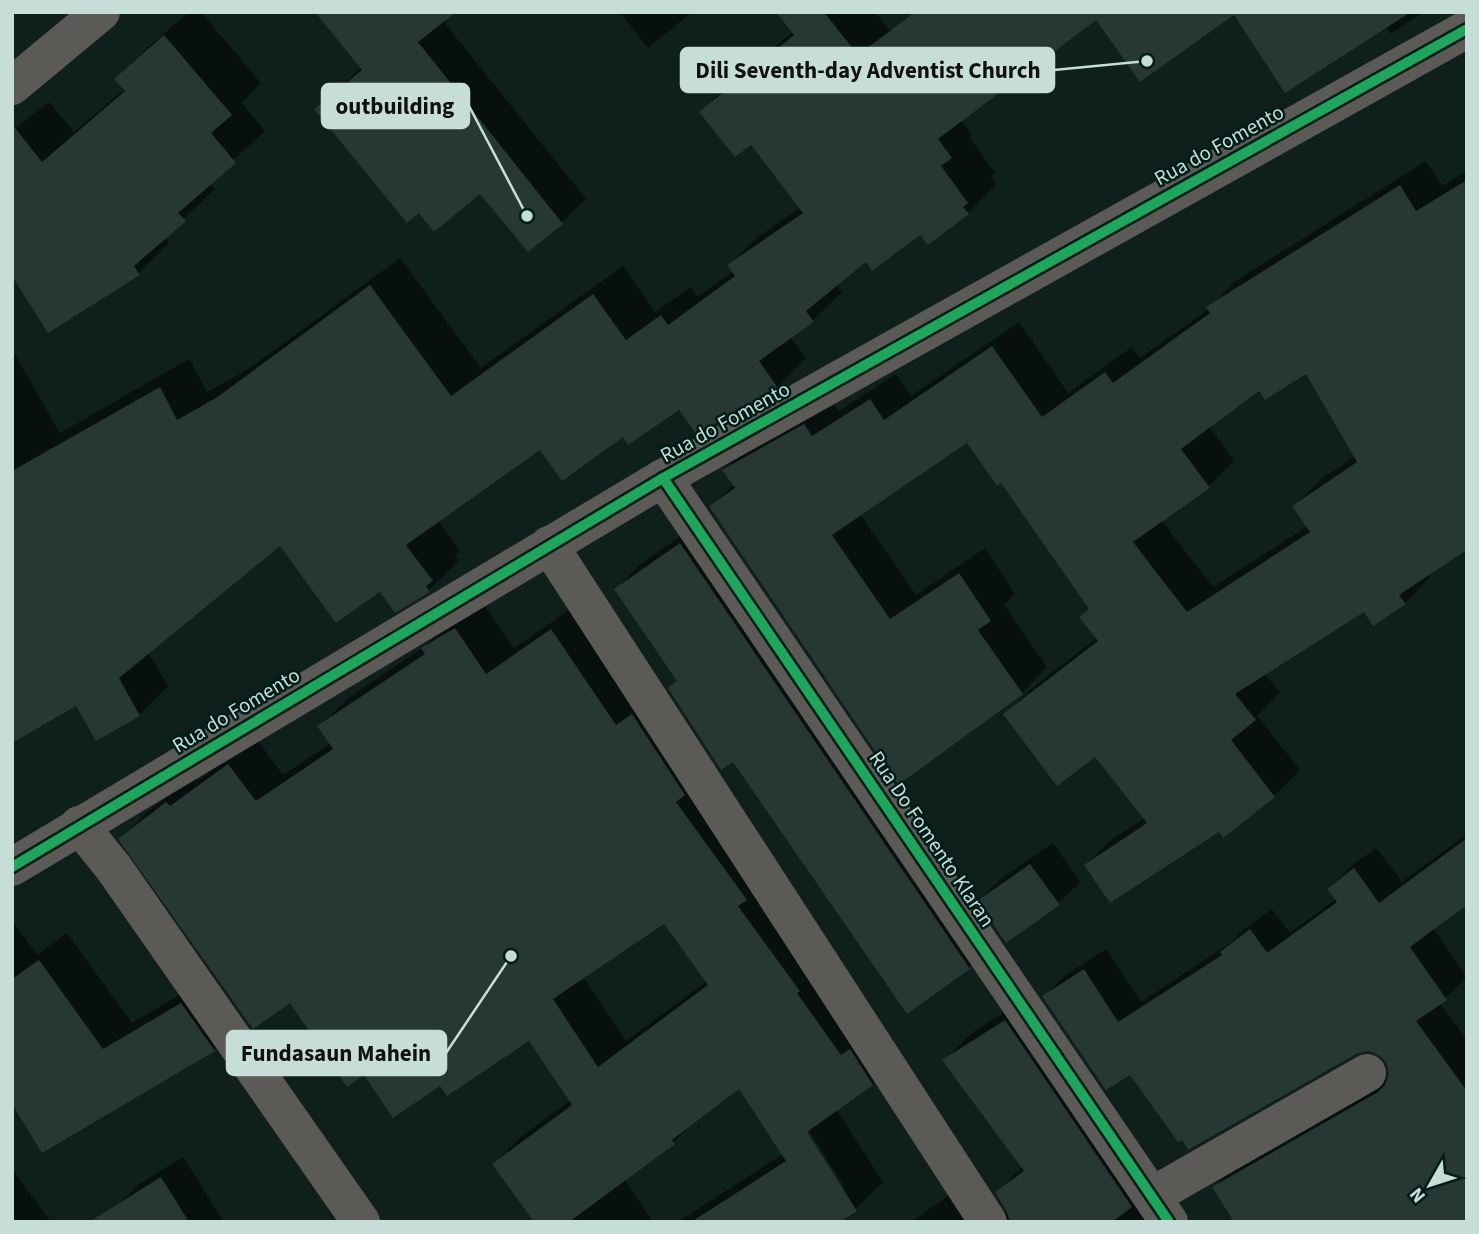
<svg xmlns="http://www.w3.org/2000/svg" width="1479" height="1234" font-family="'Source Sans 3',sans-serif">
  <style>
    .shadow { fill: #0007; fill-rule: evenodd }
    .building { fill: #263734; fill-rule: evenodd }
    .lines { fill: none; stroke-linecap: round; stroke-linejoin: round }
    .minor { stroke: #5b5a57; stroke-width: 38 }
    .tertiary { stroke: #5b5a57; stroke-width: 38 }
    .cycleway-casing { stroke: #001d18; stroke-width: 15 }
    .cycleway { stroke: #20a55d; stroke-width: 10 }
    .labels { text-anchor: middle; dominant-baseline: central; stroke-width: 5; stroke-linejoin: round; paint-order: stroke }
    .street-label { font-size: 21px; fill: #c7ddd7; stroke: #001d18 }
    .leader { fill: none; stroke: #c7ddd7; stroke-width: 2.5 }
    .callout-dot { fill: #c7ddd7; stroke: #001d18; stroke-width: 2.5 }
    .callout { fill: #c7ddd7; stroke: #c7ddd7; stroke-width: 2.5 }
    .callout-label { font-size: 23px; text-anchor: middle; font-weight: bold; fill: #111 }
  </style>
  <rect width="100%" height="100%" fill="#0e1f1c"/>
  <!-- shadow -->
  <g class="shadow">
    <path d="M189,12H201L261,83L242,103L265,131L209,183L215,189L165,236L169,243L139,273L12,131L49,102L74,132L125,89L116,79L147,48Z"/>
    <path d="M620,12H692L648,48Z"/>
    <path d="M790,12H875L972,134L969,137L995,173L991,177L997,184L968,213L928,242L921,232L866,260L836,284L842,292L813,320L790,336L806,358L777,387L697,432L679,407L623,435L540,447L438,520L460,551L455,556L458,561L429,590L395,610L380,589L280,544L148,652L168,686L139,715L77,704L12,741V349L60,433L189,359L207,392L247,370L400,258L481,368L623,266L655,312L691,287L697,297L734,271L729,265L758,237L801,207L751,143L701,112L730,83L793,32Z"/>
    <path d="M1235,12H1423L1391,34L1386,26Z"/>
    <path d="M443,21L586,199L562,222L529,249L481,192L420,211L316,109L362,67Z"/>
    <path d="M1426,161L1442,186L1467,171V547L1428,574L1430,577L1405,603L1364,609L1264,673L1280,693L1257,716L1300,770L1274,796L1224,836L1219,830L1086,865L1112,839L1145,818L1095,755L1005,714L1031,689L1098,637L1091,608L1002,481L968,440L860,514L916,595L985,548L1015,594L1004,605L1047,667L1022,693L899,783L711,507L734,484L724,470L750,445L830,400L839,411L896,374L911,396L1019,322L1068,393L1132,347L1140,358L1209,309L1234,282ZM1306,372L1356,456L1320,480L1295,506L1308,526L1213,587L1161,520L1209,486L1234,461L1209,426L1260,388Z"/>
    <path d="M707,518L995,941L969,967L907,1012L616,589L642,563Z"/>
    <path d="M482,602L514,648L578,604L899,1057L872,1084L836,1109L883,1182L856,1209L837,1222H678L783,1154L740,1087L699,1117L674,1142L624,1179L653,1222H536L494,1164L521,1137L571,1100L530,1039L440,1084L364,1073L120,839L147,812L194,777L197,781L256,738L283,775L331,743L320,726L347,699L424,647L450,621ZM664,921L707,981L626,1041L583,977ZM807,1128L845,1188L843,1191L804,1130Z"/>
    <path d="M1467,834V903L1433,928L1467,977L1440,1003L1467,1040V1222L1214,1187L1236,1166L1389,1078L1387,1061L1379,1053L1368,1049L1131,1072L1044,996L1066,975L1106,949L1141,1002L1229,944L1243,930L1272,909L1290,933L1336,899L1329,889L1350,867L1376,848L1402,882Z"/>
    <path d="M1053,843L1080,882L1059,903L979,901L1001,879Z"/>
    <path d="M12,920L37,955L67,933L132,1023L210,977L241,1022L214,1050L12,1059Z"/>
    <path d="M1034,993L1172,1222H911L976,1176L997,1206L1011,1217L997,1192L1023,1166L945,1060L973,1032Z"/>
    <path d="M183,1157L224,1222H127L117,1206L139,1184Z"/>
    <path d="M12,1169L51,1222H12Z"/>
  </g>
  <!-- building -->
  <g class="building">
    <path d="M315,12H456L418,42L563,224L528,252L480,194L434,232L419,213L407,223L314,109L362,70Z"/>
    <path d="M776,12H824L858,55L915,12H1411L1285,93L1234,15L1140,82L1096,20L938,139L952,158L941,166L968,203L963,207L969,214L928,245L920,235L872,271L866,262L806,311L814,322L759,361L778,388L696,434L679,410L628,445L623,437L562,481L540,450L406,545L433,581L426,586L430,592L395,613L380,592L336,623L280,546L119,678L140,716L96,741L76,706L12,743V471L160,387L177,420L216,398L370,285L451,396L593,294L626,340L661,315L668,325L735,276L727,265L803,213L751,145L735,157L699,112L794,35Z"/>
    <path d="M164,35L232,115L211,133L236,163L178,213L186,221L134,266L140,275L48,333L12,276V124L42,162L125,91L114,79Z"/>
    <path d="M1467,180V550L1399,595L1406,604L1373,626L1364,612L1235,694L1256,720L1231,740L1275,797L1223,838L1219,832L1110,903L1084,865L1147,823L1095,757L1057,786L1003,714L1098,641L1079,617L1089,609L1001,483L997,486L967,443L832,535L890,619L959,573L991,621L978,630L1023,694L898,785L709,506L735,488L722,470L804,424L812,436L870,399L884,420L992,346L1042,417L1105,372L1113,383L1210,313L1206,307L1400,185L1416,211ZM1306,374L1357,462L1292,506L1310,532L1187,612L1133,542L1210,488L1181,449L1259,391L1265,400Z"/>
    <path d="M680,543L970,969L907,1014L733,762L721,770L668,688L677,681L614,589Z"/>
    <path d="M455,628L486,674L551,629L616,725L632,714L685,795L676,802L747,900L738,906L800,991L797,993L841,1055L850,1049L873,1085L807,1132L857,1211L840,1222H691L786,1161L739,1089L672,1140L675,1144L569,1222H534L492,1164L572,1105L529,1041L447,1096L440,1086L393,1118L364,1075L347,1087L290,1003L253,1029L118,839L166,802L170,806L228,764L256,801L333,749L317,726L425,654L421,648ZM664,924L708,985L598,1067L553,999Z"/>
    <path d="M1467,838V905L1410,947L1447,1000L1416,1021L1467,1091V1222H1234L1212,1187L1378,1092L1385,1085L1389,1074L1386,1062L1379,1055L1368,1051L1356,1054L1188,1150L1182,1140L1178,1142L1130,1075L1106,1090L1042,996L1084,969L1118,1022L1222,955L1220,952L1250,929L1267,953L1337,902L1327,889L1354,868L1379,903Z"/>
    <path d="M1030,864L1060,905L1006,943L977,901Z"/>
    <path d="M39,960L103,1049L181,1003L215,1051L42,1153L12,1104V979Z"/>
    <path d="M1005,1020L1132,1207L1112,1222H1010L1006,1210L995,1192L1024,1171L942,1060Z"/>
    <path d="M161,1177L189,1222H89Z"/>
  </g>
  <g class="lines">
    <!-- minor -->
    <g class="minor">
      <path d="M12,86L101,12"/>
      <path d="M663,478L1169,1222"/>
      <path d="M549,545L988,1222"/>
      <path d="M79,825L113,867L361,1222"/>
      <path d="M1152,1196L1367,1073"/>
    </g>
    <!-- tertiary -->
    <path class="tertiary" d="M12,867L663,478L1467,29"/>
    <!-- cycleway casing -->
    <g class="cycleway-casing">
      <g id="cycleway">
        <path d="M663,478L1169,1222"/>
        <path d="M12,867L663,478L1467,29"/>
      </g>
    </g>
    <!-- cycleway -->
    <use href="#cycleway" class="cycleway"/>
  </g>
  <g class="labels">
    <!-- street labels -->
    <g class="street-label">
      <text transform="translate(1219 145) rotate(-29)">Rua do Fomento</text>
      <text transform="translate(725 422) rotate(-29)">Rua do Fomento</text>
      <text transform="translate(236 710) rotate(-31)">Rua do Fomento</text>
      <text transform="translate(932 839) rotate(56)">Rua Do Fomento Klaran</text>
    </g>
  </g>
  <!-- callouts -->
  <path class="leader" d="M1147 61L1054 70M527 216L469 106M511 956L446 1053"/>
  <g class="callout-dot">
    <circle cx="1147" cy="61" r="7"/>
    <circle cx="527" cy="216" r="7"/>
    <circle cx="511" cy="956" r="7"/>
  </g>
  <g class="callout">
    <rect x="681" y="48" width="373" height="44" rx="7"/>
    <rect x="322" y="84" width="147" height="44" rx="7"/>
    <rect x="227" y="1031" width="219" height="44" rx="7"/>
  </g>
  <g class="callout-label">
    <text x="868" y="78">Dili Seventh-day Adventist Church</text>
    <text x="395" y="114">outbuilding</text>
    <text x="336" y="1061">Fundasaun Mahein</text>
  </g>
  <!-- border -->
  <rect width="1479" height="1234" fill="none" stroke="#c7ddd7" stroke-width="28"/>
  <!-- north arrow -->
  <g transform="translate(1430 1185) rotate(231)" stroke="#001d18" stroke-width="5" paint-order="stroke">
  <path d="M0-5L12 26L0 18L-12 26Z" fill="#c7ddd7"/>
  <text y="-10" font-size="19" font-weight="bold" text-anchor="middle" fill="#c7ddd7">N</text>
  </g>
</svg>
